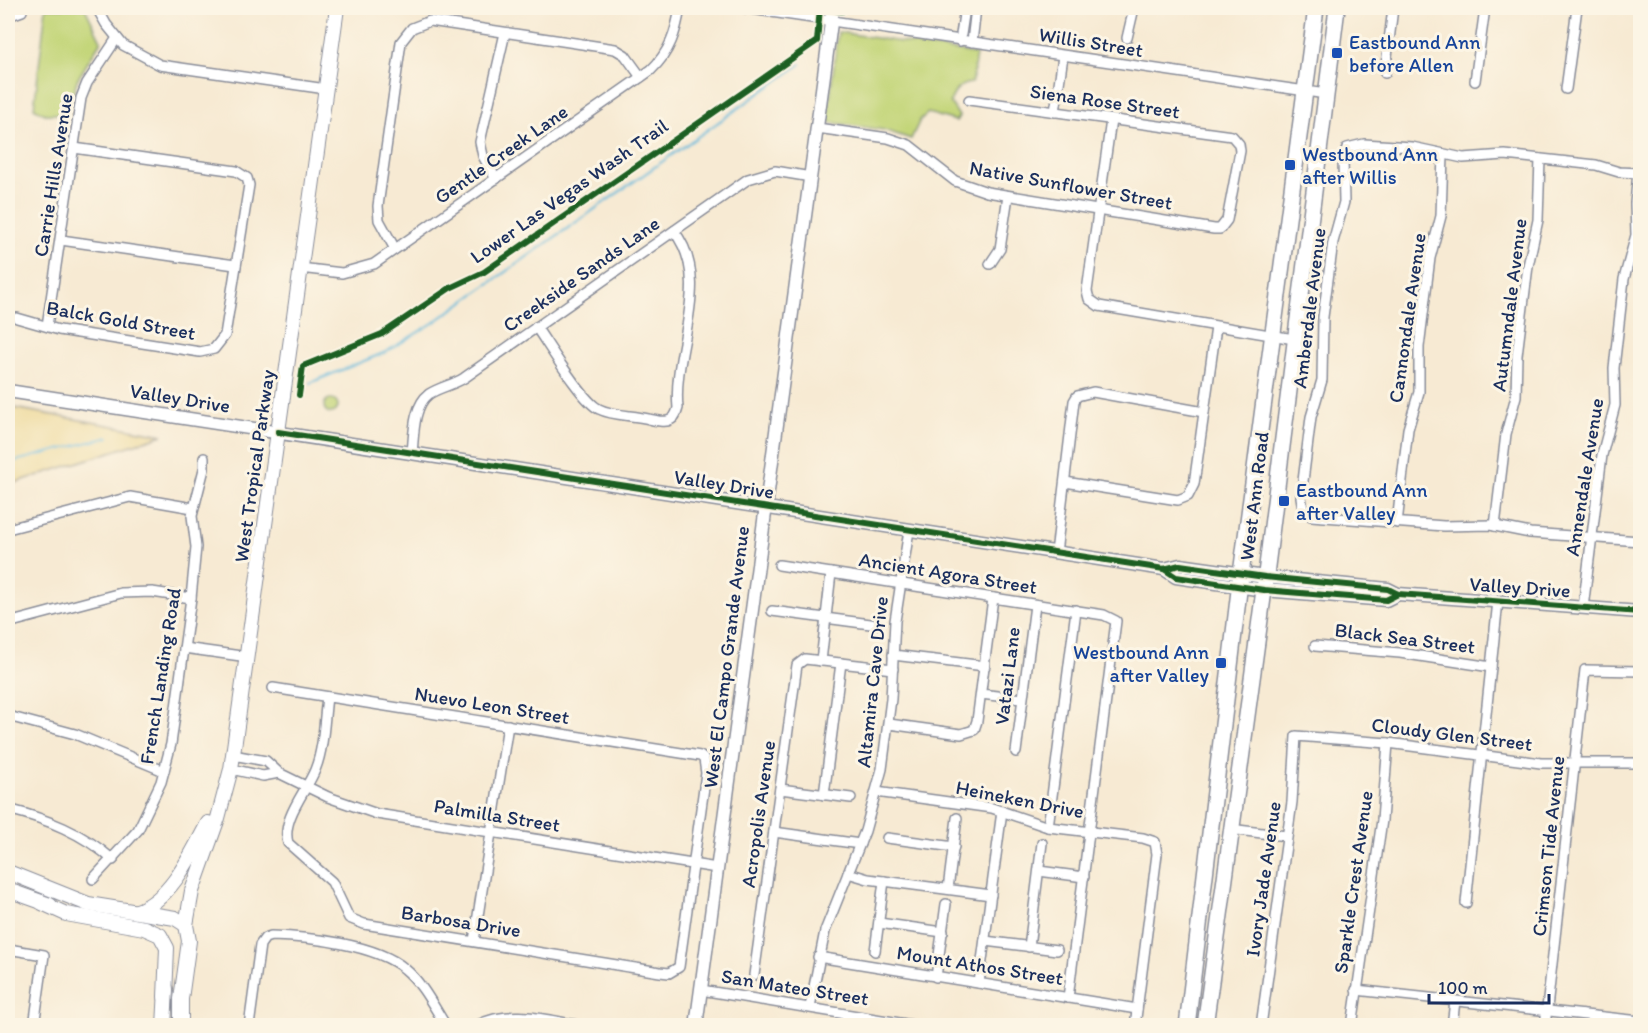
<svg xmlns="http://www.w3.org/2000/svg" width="1648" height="1033" font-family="Itim,sans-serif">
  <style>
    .green { fill: #c3d578; stroke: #6f826b; stroke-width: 1.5 }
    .sand { fill: #eeda9e; stroke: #84847e; stroke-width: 1.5 }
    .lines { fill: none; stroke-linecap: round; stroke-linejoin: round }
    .stream { stroke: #5fb8dc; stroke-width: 2 }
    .minor-casing { stroke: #898c98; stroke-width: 12 }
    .tertiary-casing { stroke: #898c98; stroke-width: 15 }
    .secondary-casing { stroke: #898c98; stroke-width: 16 }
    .primary-casing { stroke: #898c98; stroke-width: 18 }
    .minor { stroke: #fff; stroke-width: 9 }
    .tertiary { stroke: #fff; stroke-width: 12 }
    .secondary { stroke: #fff; stroke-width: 14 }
    .primary { stroke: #fff; stroke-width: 15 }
    .cycleway-casing { stroke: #fcf5e5; stroke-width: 10 }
    .cycleway { stroke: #1b5e20; stroke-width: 6 }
    .transit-dot { fill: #1a4fb4; stroke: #fcf5e5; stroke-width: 2 }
    .labels { text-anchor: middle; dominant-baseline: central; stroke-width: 6; stroke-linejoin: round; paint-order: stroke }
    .street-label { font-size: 20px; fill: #1b2f5e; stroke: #fcf5e5 }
    .transit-label { font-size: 20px; fill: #164399; stroke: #fcf5e5; text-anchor: start }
  </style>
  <rect width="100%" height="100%" fill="#fcf5e5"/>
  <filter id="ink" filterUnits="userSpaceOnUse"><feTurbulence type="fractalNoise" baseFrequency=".0167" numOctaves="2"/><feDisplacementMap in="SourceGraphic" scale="12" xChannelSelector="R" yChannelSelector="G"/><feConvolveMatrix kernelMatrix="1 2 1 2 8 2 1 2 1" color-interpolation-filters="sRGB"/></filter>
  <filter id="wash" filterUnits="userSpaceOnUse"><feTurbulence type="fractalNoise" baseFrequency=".008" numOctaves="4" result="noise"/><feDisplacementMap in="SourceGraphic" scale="24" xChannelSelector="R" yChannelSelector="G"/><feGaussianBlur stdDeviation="1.35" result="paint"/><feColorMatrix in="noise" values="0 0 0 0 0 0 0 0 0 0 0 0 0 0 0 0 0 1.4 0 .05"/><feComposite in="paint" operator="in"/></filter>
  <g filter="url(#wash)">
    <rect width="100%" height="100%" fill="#f7ead3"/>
    <!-- green -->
    <g class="green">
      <path d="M46,8H85L101,41L77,80L68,114H45L34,108Z"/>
      <path d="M838,32L976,54L972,83C958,84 955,91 950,102L959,116L956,121L928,113L920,120L911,139L884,130L827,122Z"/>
      <circle cx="331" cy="406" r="7"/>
    </g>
    <!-- sand -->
    <path class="sand" d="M8,407L163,435L8,485Z"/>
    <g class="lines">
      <!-- stream -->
      <g class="stream">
        <path d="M310,383L386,352L433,323L801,64"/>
        <path d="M8,463L109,437"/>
      </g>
    </g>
  </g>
  <g filter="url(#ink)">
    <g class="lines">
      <!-- minor casing -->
      <g class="minor-casing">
        <g id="minor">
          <path d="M97,8L106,24L123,45L160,65L326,89"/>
          <path d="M744,8L1326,94"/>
          <path d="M8,16L22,11"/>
          <path d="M1127,38L1134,8"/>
          <path d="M960,41L965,8"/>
          <path d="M972,42L976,8"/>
          <path d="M1385,73L1393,8"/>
          <path d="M1475,81L1485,8"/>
          <path d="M1566,89L1577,8"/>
          <path d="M1055,112L1063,56"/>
          <path d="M1111,120L1087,291L1089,299L1099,306L1294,339"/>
          <path d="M817,128L888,138L909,145L955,181L987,192L1214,229H1220L1227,220L1240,151L1239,144L1232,136L969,100"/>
          <path d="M1640,173L1619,172L1596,165L1505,155L1463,158L1412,147L1364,144L1347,148L1343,160L1344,202L1333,242L1323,317L1322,380L1311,417L1301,497L1303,509L1311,516L1444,526L1490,525L1530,533L1640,541"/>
          <path d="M496,179L483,156L480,142L505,33"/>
          <path d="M61,240L235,265"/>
          <path d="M395,249L379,220L378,206L401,42L412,28L430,21L615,49L625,55L641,77"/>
          <path d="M990,264L1000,249L1008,196"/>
          <path d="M300,268L342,273L374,264L651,70C670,52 676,32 680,8"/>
          <path d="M17,318L59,330L200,352L214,349L225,335L249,185L247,178L236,171L74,148"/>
          <path d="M47,326L81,98L87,83L117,38"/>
          <path d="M536,327C548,344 582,401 599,409C613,416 633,415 649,419C663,422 674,425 678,408C672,348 714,283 674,231"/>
          <path d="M412,453C414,435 413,406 429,394C440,387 453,385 464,378L748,179L775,171L811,177"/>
          <path d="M1065,482L1178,500L1188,496L1194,484L1216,327"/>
          <path d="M1397,523L1408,429L1419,392V347L1430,258L1441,216L1443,155"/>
          <path d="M1495,526L1506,434L1516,396L1517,355L1528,266L1538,220L1540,159"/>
          <path d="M8,529L130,497L193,508"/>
          <path d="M1056,553L1074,401L1077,396L1093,392L1204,412"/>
          <path d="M779,565L1104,615L1116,621L1068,998"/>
          <path d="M1583,608L1602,455L1615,405L1614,368L1624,279L1636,235L1635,203L1638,173"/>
          <path d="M772,611L878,625"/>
          <path d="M8,623L121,593L152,592L191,598"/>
          <path d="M1315,646L1400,653L1491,667"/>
          <path d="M184,648L248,657"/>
          <path d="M893,655L985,666"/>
          <path d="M821,661L831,573"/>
          <path d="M273,688L700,756L704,759L706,773L679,967L669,973L660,972L364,924L349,918L332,882L288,843C281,819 306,792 315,770C324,748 324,720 327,697"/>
          <path d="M981,694L1022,699"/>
          <path d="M8,716L75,734L164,771"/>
          <path d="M889,724L961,734L974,730L977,721L993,598"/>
          <path d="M1016,752L1035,605"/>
          <path d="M233,755L266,761L279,773L328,797L377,814L717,868"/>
          <path d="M231,769L263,776L279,773"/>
          <path d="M780,789L851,798"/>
          <path d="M876,792L992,808L1048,827L1143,838L1155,842L1157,854L1135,1026"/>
          <path d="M824,795L841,663"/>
          <path d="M8,809C47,819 83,833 113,860"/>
          <path d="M1048,827L1076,610"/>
          <path d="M1230,829L1286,836"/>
          <path d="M774,832L860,844"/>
          <path d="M887,838L954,847"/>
          <path d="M1039,871L1084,877"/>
          <path d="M848,873L868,879L991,895"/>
          <path d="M93,879L138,830L161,782L171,744L191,598L196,547L192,516L204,469V458"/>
          <path d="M948,889L957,818"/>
          <path d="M1466,903L1498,601"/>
          <path d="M879,923L943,932"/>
          <path d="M474,941L508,725"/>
          <path d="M985,941L1057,950"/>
          <path d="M1029,947L1042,843"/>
          <path d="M8,949L44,955L34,1026"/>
          <path d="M875,951L884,881"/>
          <path d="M818,957L1137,1009"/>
          <path d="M754,975L797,665L805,659L893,669"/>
          <path d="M936,977L946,904"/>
          <path d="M979,983L1002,811"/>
          <path d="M701,990L918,1026"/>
          <path d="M1356,990L1640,1021"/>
          <path d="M810,1007L825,931L865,831L882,769L891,699L895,621L909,530"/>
          <path d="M8,1025L12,1026"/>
          <path d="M249,1026L260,945L265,938L271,936C308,937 376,944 405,969C422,983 434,1007 446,1026"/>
          <path d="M476,1026C509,1008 547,1020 582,1026"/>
          <path d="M1261,1026L1292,802L1296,736L1388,743L1541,763H1640"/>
          <path d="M1352,1026L1382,820L1388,743"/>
          <path d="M1452,1026L1455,1001"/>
          <path d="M1545,1026L1585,670L1640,671"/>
        </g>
      </g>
      <!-- tertiary casing -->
      <g class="tertiary-casing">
        <g id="tertiary">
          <path d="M8,391L1164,569L1180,565L1265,577L1388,589L1398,594L1640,612"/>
          <path d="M1164,569L1176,577L1264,590L1386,600L1398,594"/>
          <path d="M696,1026L833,8"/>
        </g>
      </g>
      <!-- secondary casing -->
      <g class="secondary-casing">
        <g id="secondary">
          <path d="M8,872L88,904L175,918L186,925"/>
          <path d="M8,890L50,905"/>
          <path d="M42,903L66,914L144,928L160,935L167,948L165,997"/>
          <path d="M137,911C171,900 192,853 208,823"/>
          <path d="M164,1026L166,989"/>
          <path d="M181,1026V999L189,941L186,925L192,891L218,818L231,769L337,8"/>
        </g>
      </g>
      <!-- primary casing -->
      <g class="primary-casing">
        <g id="primary">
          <path d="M1187,1026L1241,574L1316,8"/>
          <path d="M1205,1026L1264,590L1337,8"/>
        </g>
      </g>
      <!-- minor -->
      <use href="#minor" class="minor"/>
      <!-- tertiary -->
      <use href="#tertiary" class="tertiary"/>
      <!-- secondary -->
      <use href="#secondary" class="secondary"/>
      <!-- primary -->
      <use href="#primary" class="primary"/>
      <!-- cycleway casing -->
      <g class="cycleway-casing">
        <g id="cycleway">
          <path d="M299,395L303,366L382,334L450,288L484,272L817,41L820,8L842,11V8"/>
          <path d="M278,432L1164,569L1180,565L1265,577L1388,589L1398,594L1640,612"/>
          <path d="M1164,569L1176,577L1264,590L1386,600L1398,594"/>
        </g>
      </g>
      <!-- cycleway -->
      <use href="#cycleway" class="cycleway"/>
    </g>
  </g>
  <!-- markers -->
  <g class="transit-dot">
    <rect x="1331" y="47" width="12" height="12" rx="3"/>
    <rect x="1284" y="159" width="12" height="12" rx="3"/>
    <rect x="1278" y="495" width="12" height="12" rx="3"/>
    <rect x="1215" y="657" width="12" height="12" rx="3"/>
  </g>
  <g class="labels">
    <!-- street labels -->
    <g class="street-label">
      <text transform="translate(1091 42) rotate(9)">Willis Street</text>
      <text transform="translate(1105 101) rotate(8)">Siena Rose Street</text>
      <text transform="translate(501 154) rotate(-35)">Gentle Creek Lane</text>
      <text transform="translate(53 175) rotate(-81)">Carrie Hills Avenue</text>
      <text transform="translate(1071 185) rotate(10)">Native Sunflower Street</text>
      <text transform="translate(569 191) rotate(-35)">Lower Las Vegas Wash Trail</text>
      <text transform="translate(581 274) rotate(-35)">Creekside Sands Lane</text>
      <text transform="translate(1509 305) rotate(-83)">Autumndale Avenue</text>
      <text transform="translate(1309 308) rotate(-83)">Amberdale Avenue</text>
      <text transform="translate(1407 318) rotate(-82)">Cannondale Avenue</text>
      <text transform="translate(121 320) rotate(10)">Balck Gold Street</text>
      <text transform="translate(180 398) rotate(9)">Valley Drive</text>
      <text transform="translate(254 466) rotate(-82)">West Tropical Parkway</text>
      <text transform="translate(1584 477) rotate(-81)">Annendale Avenue</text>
      <text transform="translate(724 484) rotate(9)">Valley Drive</text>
      <text transform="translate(1254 496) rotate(-83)">West Ann Road</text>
      <text transform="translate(948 573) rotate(9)">Ancient Agora Street</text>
      <text transform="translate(1520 587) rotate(4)">Valley Drive</text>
      <text transform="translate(1405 638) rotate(7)">Black Sea Street</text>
      <text transform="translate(726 657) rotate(-83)">West El Campo Grande Avenue</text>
      <text transform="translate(160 676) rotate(-81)">French Landing Road</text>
      <text transform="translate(1007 676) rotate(-83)">Vatazi Lane</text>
      <text transform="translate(872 682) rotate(-84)">Altamira Cave Drive</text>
      <text transform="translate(492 705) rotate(9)">Nuevo Leon Street</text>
      <text transform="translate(1452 734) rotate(7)">Cloudy Glen Street</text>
      <text transform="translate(1020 799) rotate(11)">Heineken Drive</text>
      <text transform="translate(758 814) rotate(-82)">Acropolis Avenue</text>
      <text transform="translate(497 815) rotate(9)">Palmilla Street</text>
      <text transform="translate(1548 846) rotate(-84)">Crimson Tide Avenue</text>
      <text transform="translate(1263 879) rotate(-82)">Ivory Jade Avenue</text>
      <text transform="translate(1353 882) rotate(-82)">Sparkle Crest Avenue</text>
      <text transform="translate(461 921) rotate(9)">Barbosa Drive</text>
      <text transform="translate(980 965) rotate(9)">Mount Athos Street</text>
      <text transform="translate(795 987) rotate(9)">San Mateo Street</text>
    </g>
    <!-- transit labels -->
    <g class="transit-label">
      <text x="1349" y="42">Eastbound Ann<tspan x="1349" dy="23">before Allen</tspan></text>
      <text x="1302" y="154">Westbound Ann<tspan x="1302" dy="23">after Willis</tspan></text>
      <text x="1296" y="490">Eastbound Ann<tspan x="1296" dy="23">after Valley</tspan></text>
      <text x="1209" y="652" text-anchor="end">Westbound Ann<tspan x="1209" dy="23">after Valley</tspan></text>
    </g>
  </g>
  <!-- margin -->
  <rect width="1648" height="1033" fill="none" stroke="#fcf5e5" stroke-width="30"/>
  <!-- scale -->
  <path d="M1429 994v9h120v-9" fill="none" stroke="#1b2f5e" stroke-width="3"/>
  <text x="1438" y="994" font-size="18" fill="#1b2f5e" stroke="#fcf5e5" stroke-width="4.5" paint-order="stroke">100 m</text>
</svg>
